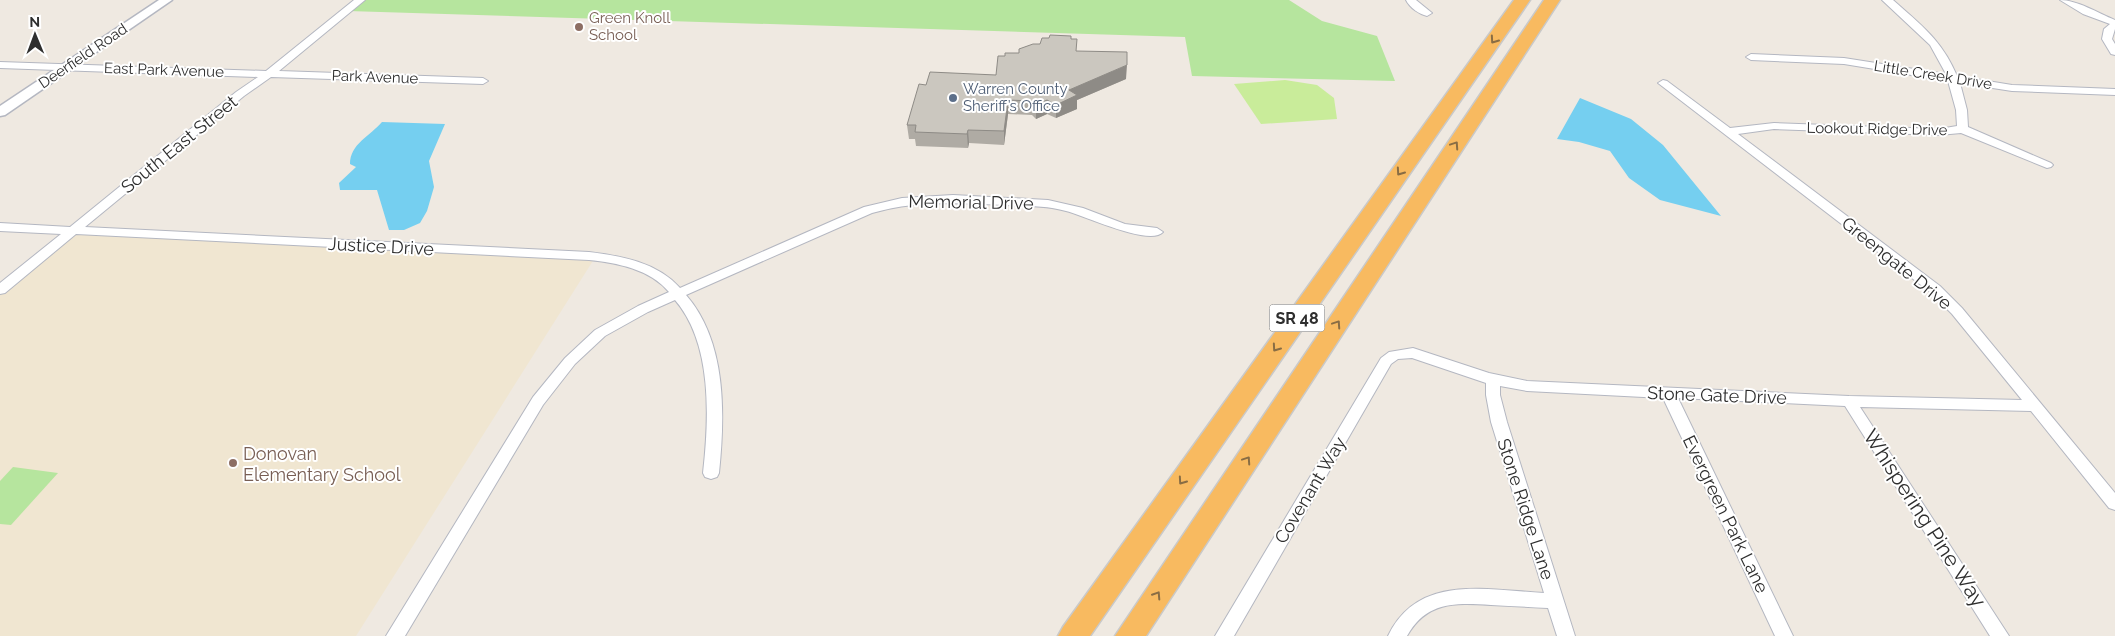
<svg xmlns="http://www.w3.org/2000/svg" width="2115" height="636" font-family="Raleway,sans-serif">
  <style>
    .education { fill: #f0e6d1 }
    .green { fill: #b6e59e }
    .pitch { fill: #c9ec9a }
    .water { fill: #75cff0 }
    .lines { fill: none; stroke-linecap: round; stroke-linejoin: round }
    .minor-casing { stroke: #b4b7c1; stroke-width: 2 }
    .tertiary-casing { stroke: #b4b7c1; stroke-width: 3 }
    .trunk-casing { stroke: #c9c9c9; stroke-width: 3 }
    .minor { fill: #fff; fill-rule: evenodd }
    .tertiary { fill: #fff; fill-rule: evenodd }
    .trunk { fill: #f8ba60; fill-rule: evenodd }
    .wall { fill: #afaba4 }
    .shaded-wall { fill: #8e8b86 }
    .building { fill: #cbc7bf; stroke: #8e8b86 }
    .oneway { stroke: #896d44 }
    .education-dot { fill: #8d6e63; stroke: #fff; stroke-width: 2 }
    .service-dot { fill: #5c6f8a; stroke: #fff; stroke-width: 2 }
    .labels { text-anchor: middle; dominant-baseline: central; stroke-width: 4; stroke-linejoin: round; paint-order: stroke }
    .far-education-label { font-size: 15px; fill: #785e54; stroke: #fff; text-anchor: start }
    .far-street-label { font-size: 15px; fill: #2e2e2e; stroke: #fff }
    .far-service-label { font-size: 15px; fill: #4e5e75; stroke: #fff; text-anchor: start }
    .shield { fill: #fff; stroke: #6d6d6d; stroke-width: 1 }
    .shield-label { font-size: 16px; font-weight: bold; fill: #2e2e2e }
    .street-label { font-size: 18px; fill: #2e2e2e; stroke: #fff }
    .education-label { font-size: 18px; fill: #785e54; stroke: #fff; text-anchor: start }
    .near-street-label { font-size: 21px; fill: #2e2e2e; stroke: #fff }
  </style>
  <rect width="100%" height="100%" fill="#efe9e1"/>
  <!-- education -->
  <path class="education" d="M72,232L596,256L356,636H0V290Z"/>
  <!-- green -->
  <g class="green">
    <path d="M360,0H1289L1322,21L1377,36L1395,81L1192,76L1185,37L348,11Z"/>
    <path d="M13,467L58,473L11,525L0,524V481Z"/>
  </g>
  <!-- pitch -->
  <path class="pitch" d="M1285,80L1317,85L1334,98L1337,119L1261,124L1234,84Z"/>
  <!-- water -->
  <g class="water">
    <path d="M1580,98L1631,119L1663,145L1721,216L1660,200L1629,178L1610,151L1579,142L1557,139Z"/>
    <path d="M382,122L445,124L429,161L434,187L427,211L420,223L404,230H389L377,190H340L339,183L356,167L350,164C350,144 370,136 382,122Z"/>
  </g>
  <g class="lines">
    <!-- minor casing -->
    <g class="minor-casing">
      <g id="minor">
        <path d="M354,0H365L279,71L483,78L488,81L483,84L271,77L244,96L85,227L589,252C621,256 657,262 680,288L864,207L902,198L953,195L1048,200L1083,208L1125,224L1157,228L1163,232C1150,247 1083,215 1066,211C1046,205 1025,206 1005,205C960,203 916,200 872,213L686,295C727,342 725,415 719,473L717,477L711,479L705,477L703,473C709,420 713,344 675,300L648,312L605,336L575,364L543,405L405,636H386L533,397L565,358L595,330L638,306L669,292C650,269 617,263 589,260L76,234L5,293L0,294V283L61,234L0,231V223L70,227L236,92L258,77L0,68V62L266,71Z"/>
        <path d="M1406,0H1416L1432,13L1427,16C1419,14 1410,8 1406,0Z"/>
        <path d="M1882,0H1893C1921,25 1942,40 1957,76L2012,85L2115,89V95L2012,91L1960,83L1967,110L1968,127L2051,163L2053,165L2051,167L2047,168L1961,133L1939,135L1774,129L1738,134L1940,286L1962,308L2115,493V510L2109,508L2031,411L1860,407L2009,636H1990L1845,406L1678,398L1793,636H1775L1663,398L1527,391L1500,386V395L1507,422L1575,636H1557L1548,608C1529,607 1510,606 1491,605C1455,603 1427,601 1407,636H1388C1418,573 1486,590 1544,593L1491,422L1486,395V383L1412,358L1398,359L1391,364L1234,636H1215L1381,358L1389,352L1413,348L1489,373L1527,381L1849,396L2022,400L1952,314L1930,292L1658,83L1663,80L1667,81L1730,128L1774,123L1939,129L1957,126L1956,110L1948,81L1844,64L1751,60L1746,57L1751,54L1844,58L1946,74L1930,45Z"/>
        <path d="M2060,0C2077,0 2098,13 2115,20V29L2112,39L2115,44V55L2111,54L2102,39L2104,29L2110,24L2083,14Z"/>
      </g>
    </g>
    <!-- tertiary casing -->
    <g class="tertiary-casing">
      <path id="tertiary" d="M159,0H172L5,115L0,116V106Z"/>
    </g>
    <!-- trunk casing -->
    <g class="trunk-casing">
      <g id="trunk">
        <path d="M1514,0H1530L1090,636H1058L1063,627Z"/>
        <path d="M1544,0H1560L1146,636H1115Z"/>
      </g>
    </g>
    <!-- minor -->
    <use href="#minor" class="minor"/>
    <!-- tertiary -->
    <use href="#tertiary" class="tertiary"/>
    <!-- trunk -->
    <use href="#trunk" class="trunk"/>
  </g>
  <!-- wall -->
  <path class="wall" d="M1071,39L1076,51L1126,79L1077,100V109L1056,118L1047,114L1036,119L1032,115L1008,114L1004,145L969,143L968,148L916,146L915,139H909L907,125L926,85L996,75L1005,56L1019,53L1040,44Z"/>
  <!-- shaded-wall -->
  <g class="shaded-wall">
    <path d="M1127,65L1126,79L1077,100V109L1056,118V105L1069,90Z"/>
    <path d="M1008,100V114L1004,145V131Z"/>
    <path d="M1047,100V114L1036,119V105Z"/>
    <path d="M968,130L969,143L968,148L967,134Z"/>
  </g>
  <!-- building -->
  <path class="building" d="M1050,35L1071,36V39H1077L1076,51L1127,52V65L1069,90L1077,95L1056,105L1047,100L1036,105L1032,101L1008,100L1004,131L968,130L967,134L915,132L916,125H907L919,84L926,85L930,72L996,75L998,56H1005V53H1019V49L1033,44H1040L1042,38H1049Z"/>
  <!-- one-way arrows -->
  <defs><path id="oneway-chevron" d="M-2-3.5L2.5 0L-2 3.5" fill="none" stroke-width="1.6" stroke-linecap="round" stroke-linejoin="round" transform="scale(1.25)"/></defs>
  <g class="oneway">
    <use href="#oneway-chevron" transform="translate(1494 40) rotate(125)"/>
    <use href="#oneway-chevron" transform="translate(1455 145) rotate(-56)"/>
    <use href="#oneway-chevron" transform="translate(1400 172) rotate(125)"/>
    <use href="#oneway-chevron" transform="translate(1337 324) rotate(-56)"/>
    <use href="#oneway-chevron" transform="translate(1276 348) rotate(125)"/>
    <use href="#oneway-chevron" transform="translate(1247 460) rotate(-56)"/>
    <use href="#oneway-chevron" transform="translate(1182 481) rotate(125)"/>
    <use href="#oneway-chevron" transform="translate(1157 595) rotate(-57)"/>
  </g>
  <!-- markers -->
  <g class="education-dot">
    <circle cx="579" cy="27" r="5"/>
    <circle cx="233" cy="463" r="5"/>
  </g>
  <circle class="service-dot" cx="953" cy="98" r="5"/>
  <g class="labels">
    <!-- far-education labels -->
    <g class="far-education-label">
      <text x="589" y="18">Green Knoll<tspan x="589" dy="17">School</tspan></text>
    </g>
    <!-- far-street labels -->
    <g class="far-street-label">
      <text transform="translate(83 56) rotate(-34)">Deerfield Road</text>
      <text transform="translate(164 70) rotate(2)">East Park Avenue</text>
      <text transform="translate(1933 75) rotate(9)">Little Creek Drive</text>
      <text transform="translate(375 77) rotate(2)">Park Avenue</text>
      <text transform="translate(1877 129) rotate(1)">Lookout Ridge Drive</text>
    </g>
    <!-- far-service labels -->
    <g class="far-service-label">
      <text x="963" y="89">Warren County<tspan x="963" dy="17">Sheriff’s Office</tspan></text>
    </g>
    <!-- shield labels -->
    <rect class="shield" x="1269.5" y="304.5" width="55" height="27" rx="4"/>
    <g class="shield-label">
      <text x="1297" y="318">SR 48</text>
    </g>
    <!-- street labels -->
    <g class="street-label">
      <text transform="translate(179 144) rotate(-39)">South East Street</text>
      <text transform="translate(971 202) rotate(1)">Memorial Drive</text>
      <text transform="translate(381 246) rotate(3)">Justice Drive</text>
      <text transform="translate(1897 263) rotate(39)">Greengate Drive</text>
      <text transform="translate(1717 395) rotate(2)">Stone Gate Drive</text>
      <text transform="translate(1310 490) rotate(-59)">Covenant Way</text>
      <text transform="translate(1526 509) rotate(72)">Stone Ridge Lane</text>
      <text transform="translate(1726 514) rotate(64)">Evergreen Park Lane</text>
    </g>
    <!-- education labels -->
    <g class="education-label">
      <text x="243" y="453">Donovan<tspan x="243" dy="21">Elementary School</tspan></text>
    </g>
    <!-- near-street labels -->
    <g class="near-street-label">
      <text transform="translate(1925 518) rotate(57)">Whispering Pine Way</text>
    </g>
  </g>
  <!-- north arrow -->
  <g transform="translate(35 35) rotate(359)" stroke="#ffffff" stroke-width="4" paint-order="stroke">
  <path d="M0-4L9 19L0 12L-9 19Z" fill="#2e2e2e"/>
  <text y="-8" font-size="14" font-weight="bold" text-anchor="middle" fill="#2e2e2e">N</text>
  </g>
</svg>
